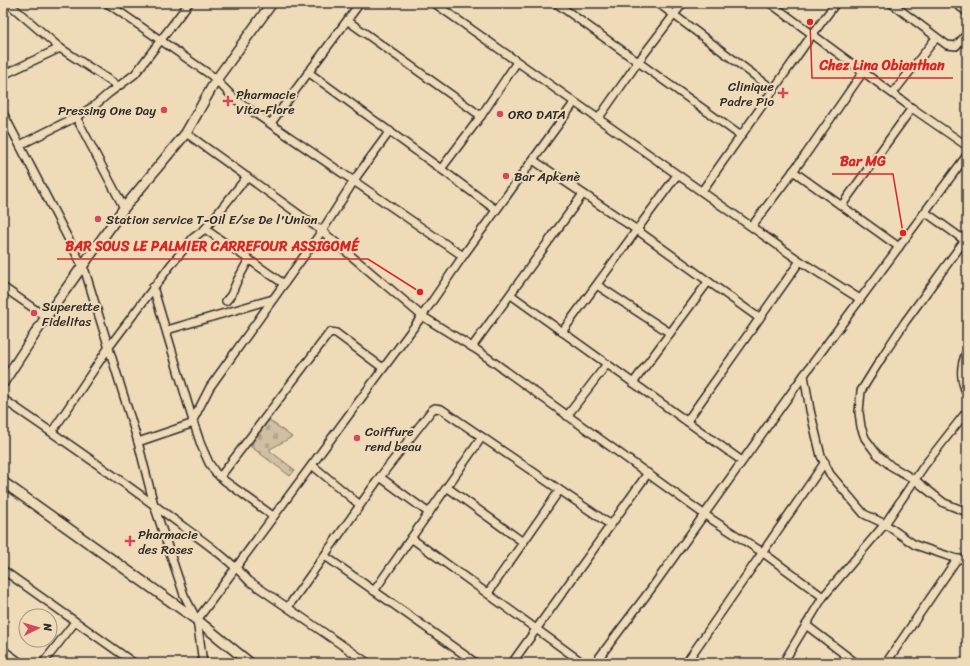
<svg xmlns="http://www.w3.org/2000/svg" width="970" height="666" font-family="Sriracha,sans-serif">
  <style>
    .cemetery { fill: url(#cemetery-stones); stroke: #7e7566 }
    .lines { fill: none; stroke-linecap: round; stroke-linejoin: round }
    .street-casing { stroke: #2b2b2b; stroke-width: 10 }
    .secondary-casing { stroke: #2b2b2b; stroke-width: 12 }
    .street { stroke: #f0dbb9; stroke-width: 7 }
    .secondary { stroke: #f0dbb9; stroke-width: 9 }
    .poi-dot { fill: #d1495b; stroke: #f0dbb9; stroke-width: 1.5 }
    .labels { text-anchor: middle; dominant-baseline: central; stroke-width: 4; stroke-linejoin: round; paint-order: stroke }
    .poi-label { font-size: 13px; fill: #2b2b2b; stroke: #f0dbb9; text-anchor: start }
    .leader { fill: none; stroke: #d62828; stroke-width: 1.5 }
    .callout-dot { fill: #d62828; stroke: #f0dbb9; stroke-width: 1.5 }
    .callout-label { font-size: 14px; text-anchor: middle; font-weight: bold; fill: #d62828; stroke: #f0dbb9; stroke-width: 4; stroke-linejoin: round; paint-order: stroke }
  </style>
  <defs>
    <pattern id="cemetery-stones" width="16" height="16" patternUnits="userSpaceOnUse"><rect width="16" height="16" fill="#d0bfa1"/><path d="M2 7V4a2 2 0 0 1 4 0v3zM10 15v-3a2 2 0 0 1 4 0v3z" fill="#b3a48b"/></pattern>
  </defs>
  <rect width="100%" height="100%" fill="#f0dbb9"/>
  <filter id="ink" filterUnits="userSpaceOnUse"><feTurbulence type="fractalNoise" baseFrequency=".025" numOctaves="2"/><feDisplacementMap in="SourceGraphic" scale="8" xChannelSelector="R" yChannelSelector="G"/><feConvolveMatrix kernelMatrix="1 2 1 2 8 2 1 2 1" color-interpolation-filters="sRGB"/></filter>
  <g filter="url(#ink)">
    <!-- cemetery -->
    <path class="cemetery" d="M269,420L292,437L270,449V451L295,470L290,476L250,446Z"/>
    <g class="lines">
      <!-- street casing -->
      <g class="street-casing">
        <g id="street">
          <path d="M8,3L60,48L118,86"/>
          <path d="M107,3L212,76L234,98L246,107L463,256"/>
          <path d="M434,3L800,261L860,299"/>
          <path d="M556,3L741,136"/>
          <path d="M658,3L774,90"/>
          <path d="M770,3L912,108L967,146"/>
          <path d="M891,3L947,45L956,46L967,34"/>
          <path d="M955,3L967,12"/>
          <path d="M348,21L481,116"/>
          <path d="M308,72L441,169L496,210"/>
          <path d="M3,75L60,48"/>
          <path d="M893,93L936,38"/>
          <path d="M3,113L85,271L138,442L154,505L184,595L197,620L203,663"/>
          <path d="M76,117L124,208"/>
          <path d="M598,119L638,62L683,3"/>
          <path d="M271,123L360,3"/>
          <path d="M186,133L322,231L422,316L477,350L705,515L762,552L823,597"/>
          <path d="M20,145L76,117L94,106L108,94L135,74L189,3"/>
          <path d="M967,155L804,375L810,410L821,456L830,474L864,514L885,524L915,545L957,559H967"/>
          <path d="M533,160L637,230L759,318"/>
          <path d="M441,169L481,116L517,62"/>
          <path d="M793,171L899,247"/>
          <path d="M702,191L809,39L836,3"/>
          <path d="M842,205L912,108"/>
          <path d="M925,212L967,242"/>
          <path d="M752,226L806,154L863,72"/>
          <path d="M205,229L284,284"/>
          <path d="M967,237L905,322L884,354L861,391L859,412L861,427L865,438L876,453L891,466L915,480L944,503L967,512"/>
          <path d="M597,285L670,333"/>
          <path d="M3,287L46,317"/>
          <path d="M153,287L193,421L201,445L209,463L215,472L225,481L273,516"/>
          <path d="M511,295L742,461"/>
          <path d="M226,301L231,295L237,281L249,259"/>
          <path d="M167,330L273,299"/>
          <path d="M562,332L677,175"/>
          <path d="M472,347L583,194"/>
          <path d="M967,351C960,365 960,380 967,394"/>
          <path d="M633,383L708,282"/>
          <path d="M3,399C59,437 115,476 169,516C197,537 226,556 249,581L368,663"/>
          <path d="M567,416L607,364"/>
          <path d="M687,421L800,261"/>
          <path d="M52,432L109,347L170,266L193,238L205,229L247,177"/>
          <path d="M138,442L191,424L210,387L322,231L357,176L390,131"/>
          <path d="M312,465L360,505"/>
          <path d="M220,477L330,332L336,333L383,368"/>
          <path d="M380,477L429,513"/>
          <path d="M448,488L523,542"/>
          <path d="M411,538L583,663"/>
          <path d="M325,556L476,663"/>
          <path d="M3,570L134,663"/>
          <path d="M374,591L482,437"/>
          <path d="M488,593L559,491"/>
          <path d="M288,607L380,477L432,410L435,408L441,409L611,525"/>
          <path d="M197,620L422,316L463,256L574,103"/>
          <path d="M806,625L856,663"/>
          <path d="M3,650L21,663"/>
          <path d="M43,663L75,622"/>
          <path d="M512,663L648,473"/>
          <path d="M595,663L651,589L804,375"/>
          <path d="M686,663L825,462"/>
          <path d="M783,663L823,597L885,524L924,466L967,411"/>
          <path d="M886,663L957,559"/>
        </g>
      </g>
      <!-- secondary casing -->
      <g class="secondary-casing">
        <g id="secondary">
          <path d="M3,383L46,317L124,208L186,133L216,80L272,3"/>
          <path d="M3,482L197,620L250,663"/>
        </g>
      </g>
      <!-- street -->
      <use href="#street" class="street"/>
      <!-- secondary -->
      <use href="#secondary" class="secondary"/>
    </g>
  </g>
  <!-- markers -->
  <g class="poi-dot">
    <path d="M781 87h4v4h4v4h-4v4h-4v-4h-4v-4h4z"/>
    <path d="M226 95h4v4h4v4h-4v4h-4v-4h-4v-4h4z"/>
    <circle cx="164" cy="110" r="4"/>
    <circle cx="500" cy="114" r="4"/>
    <circle cx="506" cy="176" r="4"/>
    <circle cx="98" cy="219" r="4"/>
    <circle cx="34" cy="313" r="4"/>
    <circle cx="357" cy="438" r="4"/>
    <path d="M128 535h4v4h4v4h-4v4h-4v-4h-4v-4h4z"/>
  </g>
  <g class="labels">
    <!-- poi labels -->
    <g class="poi-label">
      <text x="774" y="86" text-anchor="end">Clinique<tspan x="774" dy="15">Padre Pio</tspan></text>
      <text x="236" y="94">Pharmacie<tspan x="236" dy="15">Vita-Flore</tspan></text>
      <text x="156" y="110" text-anchor="end">Pressing One Day</text>
      <text x="508" y="114">ORO DATA</text>
      <text x="514" y="176">Bar Apkenè</text>
      <text x="106" y="219">Station service T-Oil E/se De l'Union</text>
      <text x="42" y="306">Superette<tspan x="42" dy="15">Fidelitas</tspan></text>
      <text x="365" y="431">Coiffure<tspan x="365" dy="15">rend beau</tspan></text>
      <text x="138" y="534">Pharmacie<tspan x="138" dy="15">des Roses</tspan></text>
    </g>
  </g>
  <!-- callouts -->
  <path class="leader" d="M810 22L812 78H953M903 233L893 174H832M420 292L368 259H57"/>
  <g class="callout-dot">
    <circle cx="810" cy="22" r="4"/>
    <circle cx="903" cy="233" r="4"/>
    <circle cx="420" cy="292" r="4"/>
  </g>
  <g class="callout-label">
    <text x="882" y="70">Chez Lina Obianthan</text>
    <text x="863" y="166">Bar MG</text>
    <text x="212" y="251">BAR SOUS LE PALMIER CARREFOUR ASSIGOMÉ</text>
  </g>
  <!-- margin -->
  <rect width="970" height="666" fill="none" stroke="#f0dbb9" stroke-width="16"/>
  <rect x="8" y="8" width="954" height="650" fill="none" stroke="#2b2b2b" stroke-width="1.5" filter="url(#ink)"/>
  <!-- north arrow -->
  <g transform="translate(38 628) rotate(85)"><circle r="19" fill="#f0dbb9" stroke="#a19580"/>
  <path d="M0-3L7 15L0 10L-7 15Z" fill="#d1495b"/>
  <text y="-6" font-size="11" font-weight="bold" text-anchor="middle" fill="#2b2b2b">N</text>
  </g>
</svg>
